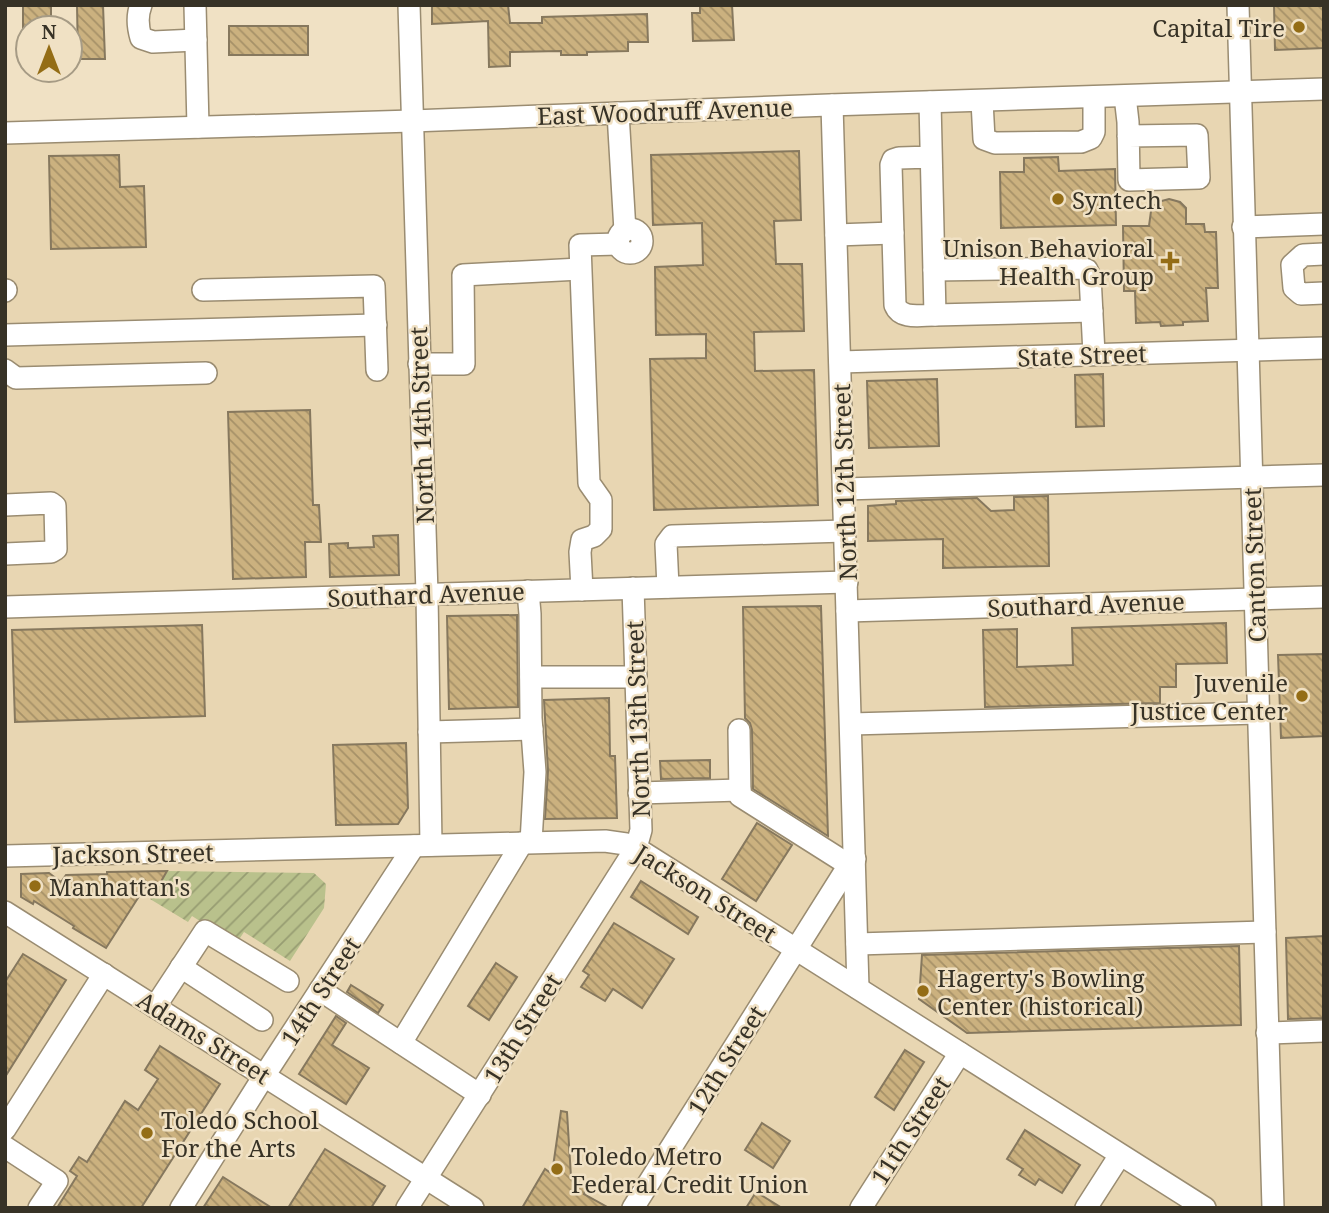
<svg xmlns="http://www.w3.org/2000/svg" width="1329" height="1213" font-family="'Noto Serif',serif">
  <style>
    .built { fill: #e8d6b2 }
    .garden { fill: url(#garden-furrows) }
    .building { fill: url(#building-back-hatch); stroke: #86785e; stroke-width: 2 }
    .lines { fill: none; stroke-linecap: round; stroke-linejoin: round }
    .minor-casing { stroke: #9a8c71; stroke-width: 24 }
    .minor { stroke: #fff; stroke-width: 21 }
    .poi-dot { fill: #946d16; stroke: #f0e1c4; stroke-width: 2.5 }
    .labels { text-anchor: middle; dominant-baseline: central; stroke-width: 5; stroke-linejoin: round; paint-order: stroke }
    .poi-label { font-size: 24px; fill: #373226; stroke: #f0e1c4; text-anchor: start }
    .street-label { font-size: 24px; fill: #373226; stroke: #f0e1c4 }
  </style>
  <defs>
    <pattern id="garden-furrows" width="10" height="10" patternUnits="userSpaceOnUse" patternTransform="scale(1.75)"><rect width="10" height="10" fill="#b9c18c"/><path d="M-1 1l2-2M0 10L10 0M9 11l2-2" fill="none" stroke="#979d72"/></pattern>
    <pattern id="building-back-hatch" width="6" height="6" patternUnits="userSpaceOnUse" patternTransform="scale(1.75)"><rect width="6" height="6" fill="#cbb17f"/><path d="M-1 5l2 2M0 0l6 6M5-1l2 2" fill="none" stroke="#a69168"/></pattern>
  </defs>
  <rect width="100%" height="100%" fill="#f0e1c4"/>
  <!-- built -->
  <path class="built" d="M1230,5H1324V1208H5V124L1231,84Z"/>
  <!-- garden -->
  <path class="garden" d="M167,871L314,873L326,884L324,908L290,961L244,932L236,944L192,916L188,922L150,899Z"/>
  <!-- building -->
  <g class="building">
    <rect x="23" y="5" width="28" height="23"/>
    <path d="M77,5H103L105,59H78Z"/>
    <path d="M432,5H508L510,23H542V17L647,14L648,42H628V51L587,52V55H561V51L510,52V66L489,67L488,21L432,24Z"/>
    <path d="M700,5H732L734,40L693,41L692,13H700Z"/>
    <path d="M1274,5H1324V48L1275,50Z"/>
    <rect x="229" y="26" width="79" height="29"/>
    <path d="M799,151L801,220L774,221L776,264H802L804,331L754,332L755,371L814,370L818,505L654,510L650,359L706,358V334L656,335L655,267L703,265L702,223L653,225L651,155Z"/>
    <path d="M119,155L120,187L144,186L146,247L51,249L49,156Z"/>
    <path d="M1058,157L1059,171L1115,169L1116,225L1001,228L1000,172H1024V158Z"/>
    <path d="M1169,199L1180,202L1186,208V224H1204L1205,232H1216L1218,288H1206L1208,321L1183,322V325L1161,326L1160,322L1136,323L1135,291H1124L1123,226H1149L1151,211L1154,206L1158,202Z"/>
    <path d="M1103,374L1104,426L1076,427L1075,375Z"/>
    <path d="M937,379L939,446L869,448L867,381Z"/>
    <path d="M310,410L313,505H319L321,542H305L306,577L233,579L228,412Z"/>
    <path d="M1048,496L1049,566L943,568V539L868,541V506L896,504V501L977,498L991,511L1014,510V497Z"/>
    <path d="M398,535L399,575L330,577L329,544L348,543V548L374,547L373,536Z"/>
    <path d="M821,606L828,836L753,789L752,730L750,723L745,718L743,607Z"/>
    <path d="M517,615L518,707L449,709L447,616Z"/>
    <path d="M1226,623L1227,663L1176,664V687H1160V703L985,707L983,630L1017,629V667L1073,665L1072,628Z"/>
    <path d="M202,625L205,716L15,722L12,630Z"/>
    <path d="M1324,654V736L1281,738L1278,655Z"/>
    <path d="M609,698L610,756H615L617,818L545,819L548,771L544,700Z"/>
    <path d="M406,743L408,808L398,824L336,825L333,745Z"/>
    <path d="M710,760V778L661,779L660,761Z"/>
    <path d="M757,823L792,845L756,901L722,879Z"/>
    <path d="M167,871L155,892L145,887L106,948L73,928L74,926L34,901L33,904L21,897V874L49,873L61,882L66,875L107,874V872Z"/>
    <path d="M641,881L698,917L688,934L631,897Z"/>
    <path d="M614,923L674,959L642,1008L613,989L605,1001L581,987L589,975L583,971Z"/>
    <path d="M1324,936V1018L1288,1019L1286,938Z"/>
    <path d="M1239,946L1241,1025L967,1033L919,999L922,955Z"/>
    <path d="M23,954L66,980L5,1077V982Z"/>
    <path d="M496,963L517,977L489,1020L468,1006Z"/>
    <path d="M351,985L383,1005L378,1013L347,992Z"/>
    <path d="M336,1016L346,1023L332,1045L369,1068L346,1104L299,1074Z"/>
    <path d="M160,1046L220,1084L141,1208H57L77,1176L70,1171L79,1157L87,1162L125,1101L138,1110L158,1079L145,1070Z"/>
    <path d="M905,1050L924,1062L894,1110L875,1097Z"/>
    <path d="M561,1111L567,1112L571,1177L587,1188L584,1194L609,1208H522L545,1169L552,1174Z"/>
    <path d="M762,1123L790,1141L773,1168L745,1150Z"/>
    <path d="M1025,1130L1080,1165L1062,1193L1039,1179L1035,1185L1019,1175L1023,1169L1007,1159Z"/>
    <path d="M325,1149L385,1186L371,1208H288Z"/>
    <path d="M223,1177L272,1208H203Z"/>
    <path d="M756,1192L782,1208H746Z"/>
  </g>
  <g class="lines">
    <!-- minor casing -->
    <g class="minor-casing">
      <g id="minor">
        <path d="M141,5C137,15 138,28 141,38L153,42L196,40"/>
        <path d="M195,5L198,127"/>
        <path d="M409,5L427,594L431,845"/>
        <path d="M1238,5L1273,1208"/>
        <path d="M1125,96L1128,122L1129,180L1199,178L1197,135L1128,136"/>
        <path d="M982,101L984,139L995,143L1081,142L1091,138L1094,132V97"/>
        <path d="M930,102C931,173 933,244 935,315C921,315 901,320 895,305L891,165L893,160L899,158L931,157"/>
        <path d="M832,105L858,988"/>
        <path d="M618,113L625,231"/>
        <path d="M5,133L412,121L829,105L1324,89"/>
        <path d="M1243,227L1324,224"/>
        <circle cx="630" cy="241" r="12"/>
        <path d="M836,235L893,233"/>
        <path d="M1324,254L1303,255L1292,265L1294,288L1301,294L1324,293"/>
        <path d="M934,270L1081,268L1087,270L1090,276L1094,354"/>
        <path d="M203,290L374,286L377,370"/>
        <path d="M5,291L6,290"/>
        <path d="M935,315L1092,311"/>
        <path d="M5,335L376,325"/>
        <path d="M840,362L1324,348"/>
        <path d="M419,364H464L463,275L580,269"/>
        <path d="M5,370L16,378L206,373"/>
        <path d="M844,489L1324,475"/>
        <path d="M5,505L51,503L55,506L56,549L51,552L5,554"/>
        <path d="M668,587L666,544L672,536L845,531"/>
        <path d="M582,590L580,552L582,540L594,536L601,529V500L589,483L580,245L619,244"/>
        <path d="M528,591L530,614L531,718L535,772L531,842"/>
        <path d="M5,607L847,582"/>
        <path d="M847,611L1324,597"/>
        <path d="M531,677H636"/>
        <path d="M851,724L1258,713"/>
        <path d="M739,730L740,796L849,865"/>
        <path d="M429,732L532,729"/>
        <path d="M639,793L740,790"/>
        <path d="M5,856L605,841L626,844L636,848L1205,1208"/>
        <path d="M5,912L473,1208"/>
        <path d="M857,944L1265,932"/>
        <path d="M181,967L262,1020"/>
        <path d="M320,990L480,1095"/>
        <path d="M155,1007L205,931L288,981"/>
        <path d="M1267,1033L1324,1031"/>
        <path d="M401,1043L522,843"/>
        <path d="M5,1129L104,974"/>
        <path d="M5,1147L57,1181L39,1208"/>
        <path d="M181,1208L264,1076L414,846"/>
        <path d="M407,1208L636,848L641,830L633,588"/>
        <path d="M633,1208L849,865L855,859"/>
        <path d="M861,1208L960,1053"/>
        <path d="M1086,1208L1120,1155"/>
      </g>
    </g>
    <!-- minor -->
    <use href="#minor" class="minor"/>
  </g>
  <!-- markers -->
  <g class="poi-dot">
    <circle cx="1299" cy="27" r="7"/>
    <circle cx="1058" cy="199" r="7"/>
    <path d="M1166.5 250.5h7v7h7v7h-7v7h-7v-7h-7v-7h7z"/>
    <circle cx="1302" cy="696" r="7"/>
    <circle cx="35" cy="886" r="7"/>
    <circle cx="923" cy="991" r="7"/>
    <circle cx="147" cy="1133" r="7"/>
    <circle cx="557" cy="1169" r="7"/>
  </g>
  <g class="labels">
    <!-- poi labels -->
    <g class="poi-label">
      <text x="1285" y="27" text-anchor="end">Capital Tire</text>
      <text x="1072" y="199">Syntech</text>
      <text x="1154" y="247" text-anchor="end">Unison Behavioral<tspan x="1154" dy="28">Health Group</tspan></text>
      <text x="1288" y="682" text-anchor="end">Juvenile<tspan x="1288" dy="28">Justice Center</tspan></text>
      <text x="49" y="886">Manhattan's</text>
      <text x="937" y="977">Hagerty's Bowling<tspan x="937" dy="28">Center (historical)</tspan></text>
      <text x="161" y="1119">Toledo School<tspan x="161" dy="28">For the Arts</tspan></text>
      <text x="571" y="1155">Toledo Metro<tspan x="571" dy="28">Federal Credit Union</tspan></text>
    </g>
    <!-- street labels -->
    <g class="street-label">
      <text transform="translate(665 111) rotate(-2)">East Woodruff Avenue</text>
      <text transform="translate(1082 355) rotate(-2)">State Street</text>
      <text transform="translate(421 425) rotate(-92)">North 14th Street</text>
      <text transform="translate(844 482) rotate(-92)">North 12th Street</text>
      <text transform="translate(1254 565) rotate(-92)">Canton Street</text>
      <text transform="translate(426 594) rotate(-2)">Southard Avenue</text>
      <text transform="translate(1086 604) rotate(-2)">Southard Avenue</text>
      <text transform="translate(637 719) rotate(-92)">North 13th Street</text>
      <text transform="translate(133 853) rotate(-1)">Jackson Street</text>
      <text transform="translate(706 893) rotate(32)">Jackson Street</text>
      <text transform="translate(320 991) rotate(-57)">14th Street</text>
      <text transform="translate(522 1028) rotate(-58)">13th Street</text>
      <text transform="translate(204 1037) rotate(32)">Adams Street</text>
      <text transform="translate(726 1060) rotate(-58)">12th Street</text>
      <text transform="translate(910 1130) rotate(-57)">11th Street</text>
    </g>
  </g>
  <!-- border -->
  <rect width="1329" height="1213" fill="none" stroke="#373226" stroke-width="14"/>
  <!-- north arrow -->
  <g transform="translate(49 49)"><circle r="33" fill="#f0e1c4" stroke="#a69b85" stroke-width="2"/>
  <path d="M0-5L12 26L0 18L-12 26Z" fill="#946d16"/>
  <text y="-10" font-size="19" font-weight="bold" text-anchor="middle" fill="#373226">N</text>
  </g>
</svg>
